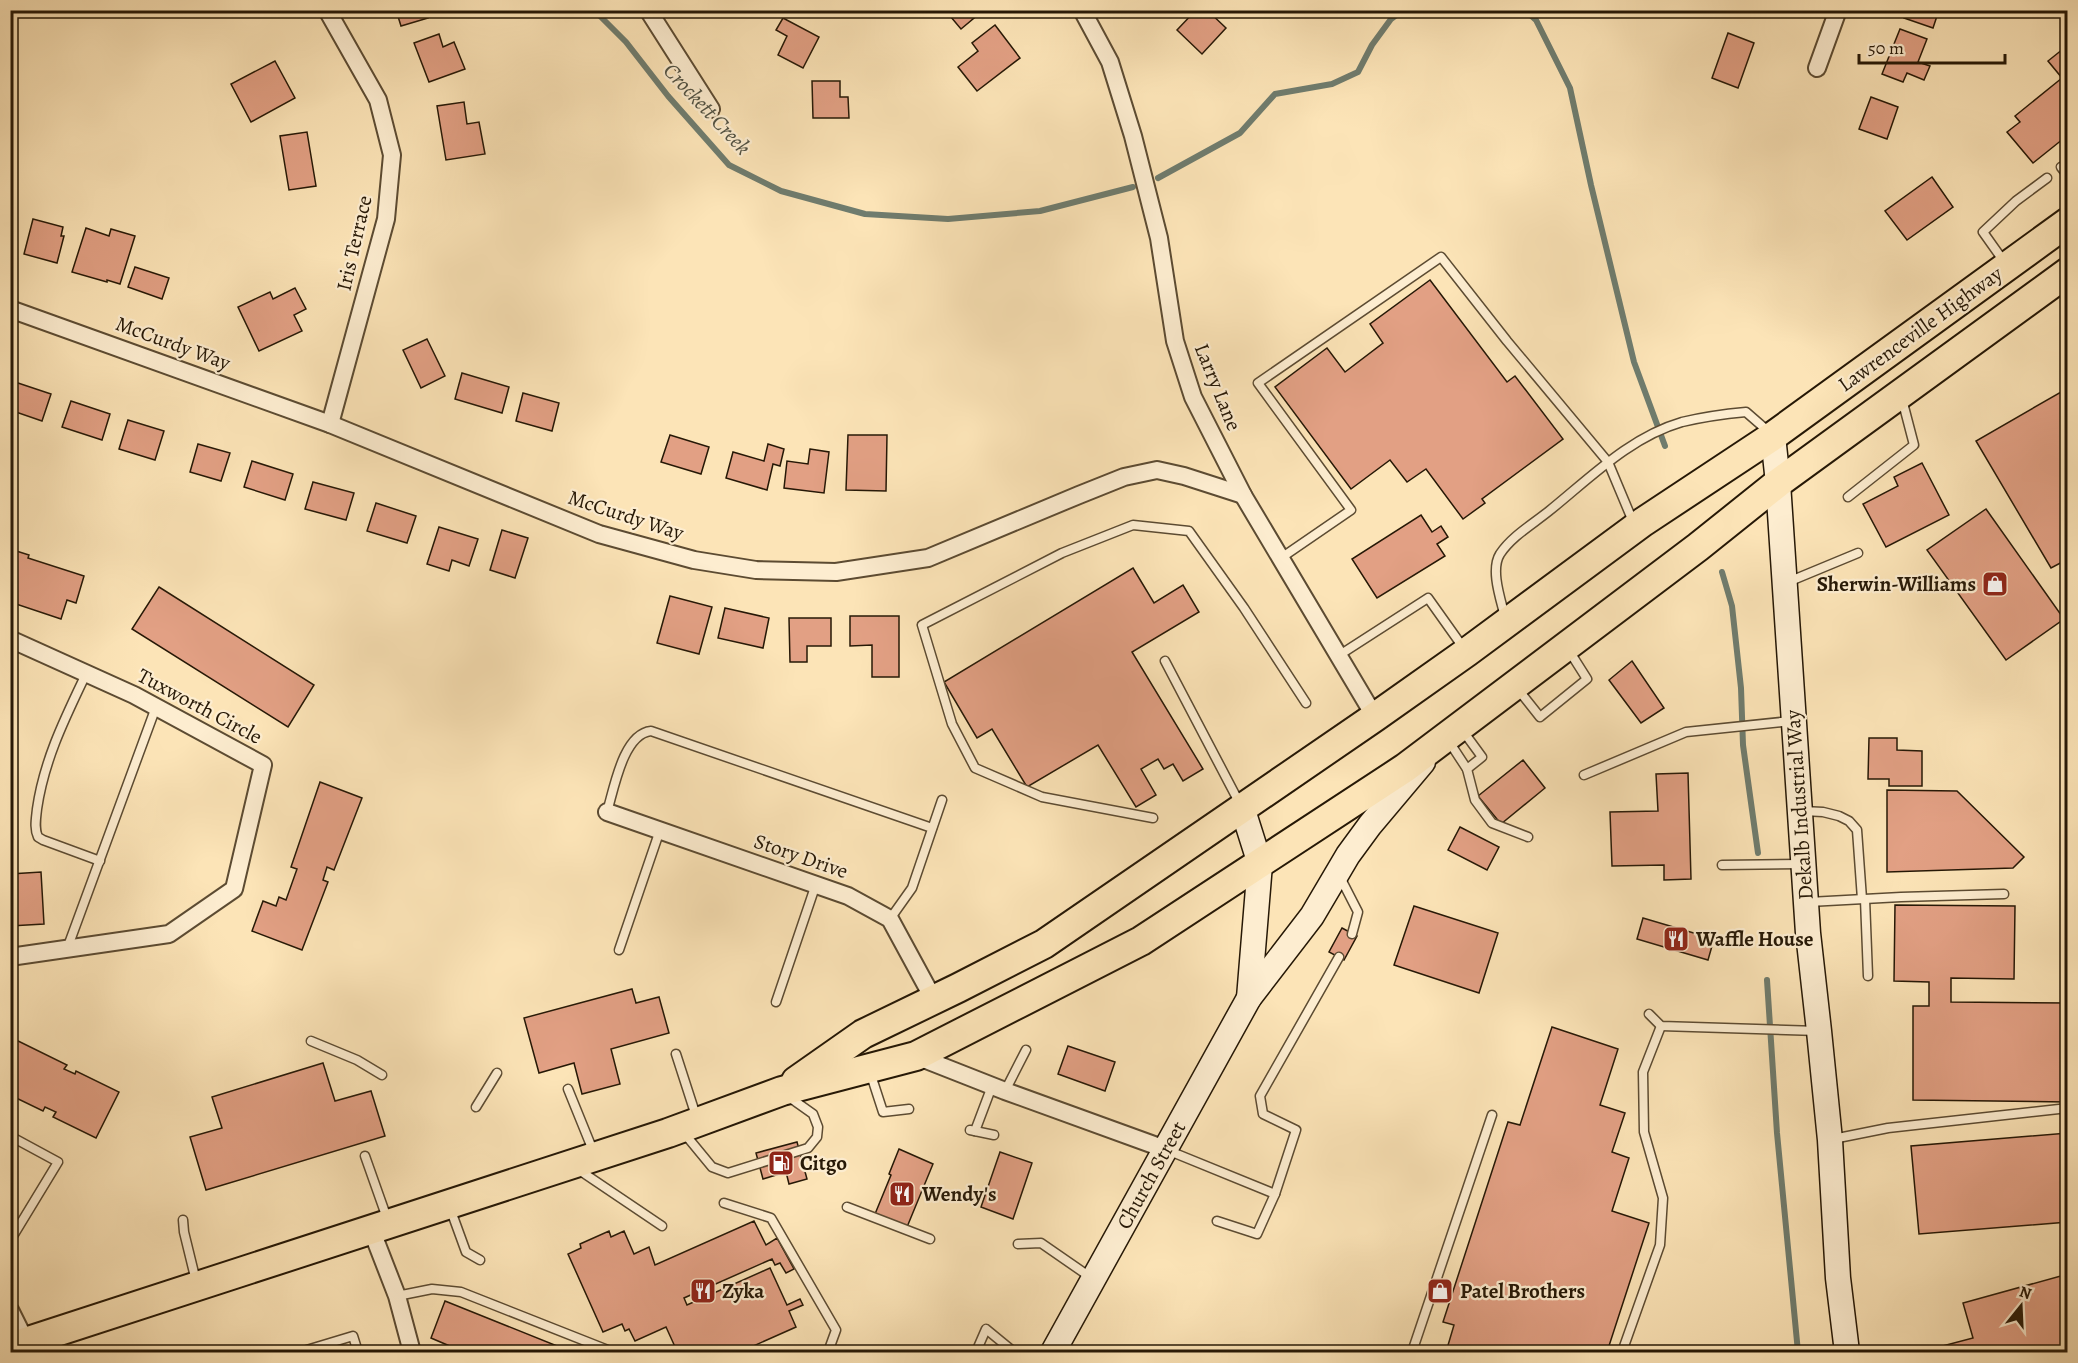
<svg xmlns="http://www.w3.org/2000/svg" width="2078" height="1363" font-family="Alegreya,serif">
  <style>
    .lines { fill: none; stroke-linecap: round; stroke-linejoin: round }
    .stream { stroke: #6f7c6e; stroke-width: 6 }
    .building { fill: #e2a084; stroke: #261806; stroke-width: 1.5 }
    .service-casing { stroke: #5c4b32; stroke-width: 11 }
    .minor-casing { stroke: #5c4b32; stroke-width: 20 }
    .secondary-casing { stroke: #261806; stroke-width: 27 }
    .trunk-casing { stroke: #261806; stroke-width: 32 }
    .service { stroke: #fdedd0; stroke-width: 8 }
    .minor { stroke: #fdedd0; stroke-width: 16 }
    .secondary { stroke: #fdedd0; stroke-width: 24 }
    .trunk { stroke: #fce4b7; stroke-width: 28 }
    .labels { text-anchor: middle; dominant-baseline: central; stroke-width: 4.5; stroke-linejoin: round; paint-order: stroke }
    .street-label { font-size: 21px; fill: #261806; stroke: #fdedd0 }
    .poi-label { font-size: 21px; font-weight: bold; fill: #261806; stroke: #fdedd0; text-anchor: start }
    .water-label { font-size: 22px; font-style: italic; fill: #515243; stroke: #fdedd0 }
  </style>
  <rect width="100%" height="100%" fill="#fce4b7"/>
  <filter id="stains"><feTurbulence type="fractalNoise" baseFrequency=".00333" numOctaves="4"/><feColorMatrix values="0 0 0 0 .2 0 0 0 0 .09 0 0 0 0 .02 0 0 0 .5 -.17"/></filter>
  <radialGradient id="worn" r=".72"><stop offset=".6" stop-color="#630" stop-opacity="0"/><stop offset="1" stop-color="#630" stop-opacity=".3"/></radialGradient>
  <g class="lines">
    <!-- stream -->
    <g class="stream">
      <path d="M594,10L626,42L668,96L729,165L781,191L865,214L948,219L1040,211L1133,187"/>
      <path d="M1525,10L1536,20L1570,88L1591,185L1634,362L1665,446"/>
      <path d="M1158,178L1240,133L1275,94L1332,84L1358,72L1372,45L1391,19L1403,10"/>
      <path d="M1722,572L1732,606L1741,688L1743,745L1758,853"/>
      <path d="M1767,980L1777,1133L1798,1352"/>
    </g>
  </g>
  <!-- building -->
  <g class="building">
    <path d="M396,10H425L428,18L401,26Z"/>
    <path d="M945,10H978L980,13L961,29Z"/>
    <path d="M1196,10H1207L1226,28L1202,54L1177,30Z"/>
    <path d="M1907,10H1939L1933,28L1904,18Z"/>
    <path d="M783,18L819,37L803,68L778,55L787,36L776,30Z"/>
    <path d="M995,25L1020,58L977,91L958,67L978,51L972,43Z"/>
    <path d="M1900,29L1927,39L1918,62L1930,66L1924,80L1907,73L1903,82L1882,74Z"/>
    <path d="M1728,33L1754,43L1738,88L1712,78Z"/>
    <path d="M439,34L443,47L454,42L465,69L429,82L414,43Z"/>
    <path d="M2068,45V135L2033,163L2007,132L2020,122L2015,116L2062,78L2048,61Z"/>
    <path d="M275,61L295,98L251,122L231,84Z"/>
    <path d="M812,81H840V97H848L849,118H813Z"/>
    <path d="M1871,97L1898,107L1887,139L1859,129Z"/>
    <path d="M464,102L467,124L479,122L485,154L446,160L437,106Z"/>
    <path d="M307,132L316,186L289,190L280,136Z"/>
    <path d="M1932,177L1953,207L1907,240L1885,211Z"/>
    <path d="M33,219L63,227L61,236H64L57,263L24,254Z"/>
    <path d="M86,228L109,236L111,229L135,236L120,284L107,280V282L72,272Z"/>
    <path d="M135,267L169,278L162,299L128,287Z"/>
    <path d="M1430,280L1507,382L1515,376L1563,439L1482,499L1485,503L1463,519L1426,469L1407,482L1390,460L1351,489L1275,387L1327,348L1345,372L1383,343L1370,324Z"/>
    <path d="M295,288L306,309L294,315L302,331L259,351L238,307L270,292L273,299Z"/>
    <path d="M427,339L445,376L421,388L403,350Z"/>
    <path d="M462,373L509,387L502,413L455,399Z"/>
    <path d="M12,381L51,394L42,421L10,410Z"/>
    <path d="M2068,388V559L2051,568L1976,441Z"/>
    <path d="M523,393L559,403L552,431L516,421Z"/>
    <path d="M71,401L110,414L102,440L62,427Z"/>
    <path d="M128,420L164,431L155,460L119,449Z"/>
    <path d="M670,435L709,447L701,474L661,462Z"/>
    <path d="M848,435H887L886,491L846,490Z"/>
    <path d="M198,444L230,453L221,481L190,472Z"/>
    <path d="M768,444L784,449L780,466L773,464L767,490L726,478L733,452L764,461Z"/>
    <path d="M810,449L829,452L824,493L784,488L787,461L808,464Z"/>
    <path d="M252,461L293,474L285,500L244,487Z"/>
    <path d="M1922,463L1949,515L1886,547L1863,504L1898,486L1894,477Z"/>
    <path d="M313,482L354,493L346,520L305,509Z"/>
    <path d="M376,503L416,516L407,543L367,531Z"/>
    <path d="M1986,509L2064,619L2006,660L1927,550Z"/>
    <path d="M1421,515L1432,532L1441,526L1448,537L1437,544L1445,556L1377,598L1352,559Z"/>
    <path d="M439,527L478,539L469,566L452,560L449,571L427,564Z"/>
    <path d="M502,530L528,538L515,578L490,570Z"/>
    <path d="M10,549L29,555L28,558L84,576L76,603L67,600L61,619L10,602Z"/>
    <path d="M1133,568L1154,603L1183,585L1199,612L1132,652L1203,769L1183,781L1173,764L1164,769L1158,759L1141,769L1156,795L1136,807L1098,745L1027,787L992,729L977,738L944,682Z"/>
    <path d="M159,587L314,685L288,727L132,629Z"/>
    <path d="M670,596L712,607L699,654L657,643Z"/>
    <path d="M725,608L769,618L763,648L718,638Z"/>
    <path d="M850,616H899V677H872V645L850,646Z"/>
    <path d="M789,618H831V646H807V662H790Z"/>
    <path d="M1632,661L1664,708L1641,723L1609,680Z"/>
    <path d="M1869,738H1897V750L1922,751V786H1889V779H1868Z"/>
    <path d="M1523,760L1545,788L1501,824L1478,796Z"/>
    <path d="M1688,773L1691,879L1664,880V865L1612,866L1610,812L1658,811L1656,774Z"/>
    <path d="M320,782L362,798L334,870L327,867L323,880L328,882L302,950L252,931L263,901L276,906L279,897L286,900L297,869L291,867Z"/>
    <path d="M1887,790L1957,791L2024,857L2013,868L1887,872Z"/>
    <path d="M1460,827L1499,847L1487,870L1448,850Z"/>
    <path d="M41,872L44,924L10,926V874Z"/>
    <path d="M1895,905L2015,906L2014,979L1951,978V1002L2068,1003V1102L1913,1100V1006H1929V982L1894,981Z"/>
    <path d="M1414,906L1498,933L1479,993L1394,965Z"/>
    <path d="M1643,918L1714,939L1708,960L1637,939Z"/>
    <path d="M1342,928L1357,936L1344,960L1329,952Z"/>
    <path d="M632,989L636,1003L659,997L669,1033L611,1049L620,1084L582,1094L574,1063L539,1073L524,1018Z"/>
    <path d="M1552,1027L1618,1049L1600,1105L1625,1113L1612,1152L1629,1158L1612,1211L1649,1223L1607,1352H1525L1515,1349L1514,1352H1446L1454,1325L1443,1322L1508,1122L1520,1125Z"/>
    <path d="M10,1037L67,1065L64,1069L75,1074L76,1071L119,1092L96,1138L53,1117L56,1112L45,1107L43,1111L10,1095Z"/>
    <path d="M1068,1046L1115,1062L1105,1091L1058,1074Z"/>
    <path d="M323,1063L335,1101L371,1091L385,1136L206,1190L190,1137L222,1128L212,1097Z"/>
    <path d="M2068,1133V1222L1919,1234L1911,1146Z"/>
    <path d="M797,1142L807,1179L789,1184L786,1172L763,1179L756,1153Z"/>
    <path d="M899,1149L933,1164L907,1227L875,1214L891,1175L889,1174Z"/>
    <path d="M1000,1152L1032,1163L1013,1219L981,1207Z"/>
    <path d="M754,1221L766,1245L777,1238L794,1269L786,1273L780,1263L775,1265L772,1259L684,1298L687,1305L770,1268L787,1305L800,1299L803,1305L789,1311L796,1327L740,1352H684L676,1349L666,1327L635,1341L629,1329L625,1331L622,1324L603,1332L568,1254L581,1248L580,1244L609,1231L611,1237L624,1231L634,1254L649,1247L655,1265Z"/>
    <path d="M2068,1274V1352H1932L1931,1349L1973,1338L1963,1303Z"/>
    <path d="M445,1301L572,1352H450L452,1347L431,1338Z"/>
  </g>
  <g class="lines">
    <!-- service casing -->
    <g class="service-casing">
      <g id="service">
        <path d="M2061,167L2068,176"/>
        <path d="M2005,263L1983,232L2016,201L2047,178"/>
        <path d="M1848,497L1914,445L1902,399"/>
        <path d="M1281,558L1351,510L1258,383L1441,257L1507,341L1608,462L1634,524"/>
        <path d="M1788,582L1858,553"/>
        <path d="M1505,617C1501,600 1490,570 1500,554C1512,536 1533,524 1549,511C1590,478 1630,437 1682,422C1703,417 1724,414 1746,412L1769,432"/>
        <path d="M1338,656L1428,598L1465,650"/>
        <path d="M1165,661L1240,804"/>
        <path d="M86,674C65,718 44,760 37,809C36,819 34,828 38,837L43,840L100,861"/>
        <path d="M1517,688L1540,717L1587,679L1568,649"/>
        <path d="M1463,731L1482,757L1467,769"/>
        <path d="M1448,740L1467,769L1475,800L1492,823L1528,837"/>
        <path d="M1584,775L1686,732L1791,721"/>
        <path d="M1803,811L1823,812L1839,816L1849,821L1857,830L1862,899"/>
        <path d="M607,812C614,789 623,734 651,731L932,828"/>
        <path d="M1153,818L1042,797L975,768L952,724L922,625L1062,553L1133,525L1189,531L1244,608L1306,703"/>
        <path d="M1722,865L1802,864"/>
        <path d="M1339,875L1358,912L1352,934"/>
        <path d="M1865,899L1868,976"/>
        <path d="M1809,902L1901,897L2004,894"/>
        <path d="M890,919L912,888L942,800"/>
        <path d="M67,949L156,707"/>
        <path d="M619,950L660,830"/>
        <path d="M776,1002L816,884"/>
        <path d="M1649,1014L1661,1026L1818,1031"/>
        <path d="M311,1041L357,1060L382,1075"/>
        <path d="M676,1054L697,1119"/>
        <path d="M870,1072L883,1112L909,1109"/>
        <path d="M568,1089L594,1153"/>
        <path d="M1005,1091L1026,1050"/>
        <path d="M476,1107L497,1073"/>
        <path d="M970,1130L994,1135"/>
        <path d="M975,1131L992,1086"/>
        <path d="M684,1133L712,1167L728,1173L808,1148L817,1137L818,1127L813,1114L789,1097"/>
        <path d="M10,1136L58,1162L10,1241"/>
        <path d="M1833,1139L1888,1128L2068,1108"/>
        <path d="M1167,1150L1275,1194L1296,1130L1263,1114L1260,1096L1339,957"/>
        <path d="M365,1156L388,1221"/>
        <path d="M579,1170L662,1226"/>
        <path d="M724,1203L771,1218L836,1330L828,1352"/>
        <path d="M847,1207L930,1239"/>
        <path d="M450,1208L466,1252L480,1260"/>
        <path d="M183,1220L184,1232L196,1281"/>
        <path d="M1217,1221L1257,1234L1275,1194"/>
        <path d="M1018,1244L1041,1243L1093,1279"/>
        <path d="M397,1296L432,1289L461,1292L613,1352"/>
        <path d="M300,1352L353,1336L358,1352"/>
        <path d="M976,1352L986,1329L1014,1352"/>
        <path d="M1412,1352L1492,1115"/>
        <path d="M1622,1352L1660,1245L1663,1198L1644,1132L1643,1072L1661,1026"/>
      </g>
    </g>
    <!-- minor casing -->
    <g class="minor-casing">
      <g id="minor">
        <path d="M327,10L378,100L392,155L386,219L330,424"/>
        <path d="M648,10L711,109"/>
        <path d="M1082,10L1110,62L1133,136L1159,238L1175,341L1193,397L1243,495L1375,717"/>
        <path d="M1817,68L1838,10"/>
        <path d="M10,309L330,424L599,534L694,560L756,570L836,572L928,558L1079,495L1124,477L1157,470L1184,476L1243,495"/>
        <path d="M10,639L134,695L263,765L234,889L169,934L10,957"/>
        <path d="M607,812L848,896L890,919L934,1000"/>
        <path d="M916,1056L1005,1091L1165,1149"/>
        <path d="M371,1229L397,1296L412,1352"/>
        <path d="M10,1310L26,1342"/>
      </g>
    </g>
    <!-- secondary casing -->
    <g class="secondary-casing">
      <g id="secondary">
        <path d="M1773,436L1778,483L1808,933L1819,1031L1830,1140L1838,1278L1847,1352"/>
        <path d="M1242,807L1260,864L1249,998"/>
        <path d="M1053,1352L1249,998L1312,916L1348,855L1370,825L1423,762"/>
      </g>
    </g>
    <!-- trunk casing -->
    <g class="trunk-casing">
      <g id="trunk">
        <path d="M796,1081L863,1034L958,988L1044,944L1375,717L1467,652L1643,522L1773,436L2068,222"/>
        <path d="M10,1347L668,1133L782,1091L916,1056L1141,941L1405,768L1698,547L1778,483L2068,272"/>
      </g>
    </g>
    <!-- service -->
    <use href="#service" class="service"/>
    <!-- minor -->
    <use href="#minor" class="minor"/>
    <!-- secondary -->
    <use href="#secondary" class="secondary"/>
    <!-- trunk -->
    <use href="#trunk" class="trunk"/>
  </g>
  <!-- icons -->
  <defs>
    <g id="shop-square" transform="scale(1.35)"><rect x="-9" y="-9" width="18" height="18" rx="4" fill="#8f2418" stroke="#fdedd0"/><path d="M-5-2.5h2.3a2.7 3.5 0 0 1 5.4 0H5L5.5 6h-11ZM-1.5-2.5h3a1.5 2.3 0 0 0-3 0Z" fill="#fff"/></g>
    <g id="restaurant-square" transform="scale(1.35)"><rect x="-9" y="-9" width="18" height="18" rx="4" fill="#8f2418" stroke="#fdedd0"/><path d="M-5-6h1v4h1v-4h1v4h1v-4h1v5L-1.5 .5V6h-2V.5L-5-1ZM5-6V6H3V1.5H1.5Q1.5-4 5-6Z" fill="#fff"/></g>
    <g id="fuel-square" transform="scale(1.35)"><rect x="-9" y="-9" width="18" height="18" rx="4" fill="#8f2418" stroke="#fdedd0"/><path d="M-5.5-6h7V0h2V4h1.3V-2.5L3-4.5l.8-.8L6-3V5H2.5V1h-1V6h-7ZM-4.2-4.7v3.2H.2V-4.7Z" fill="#fff"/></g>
  </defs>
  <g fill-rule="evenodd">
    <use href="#shop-square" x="1995" y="584"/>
    <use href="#restaurant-square" x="1676" y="939"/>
    <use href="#fuel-square" x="781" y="1163"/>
    <use href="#restaurant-square" x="902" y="1194"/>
    <use href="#restaurant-square" x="703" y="1291"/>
    <use href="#shop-square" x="1440" y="1291"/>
  </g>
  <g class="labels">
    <!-- street labels -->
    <g class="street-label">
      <text transform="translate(354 243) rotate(-77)">Iris Terrace</text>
      <text transform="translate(1920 329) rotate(-36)">Lawrenceville Highway</text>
      <text transform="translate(173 343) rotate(20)">McCurdy Way</text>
      <text transform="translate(1218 387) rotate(68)">Larry Lane</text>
      <text transform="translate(626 515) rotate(18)">McCurdy Way</text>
      <text transform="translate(200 706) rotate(28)">Tuxworth Circle</text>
      <text transform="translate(1799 805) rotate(-94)">Dekalb Industrial Way</text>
      <text transform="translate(801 856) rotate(19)">Story Drive</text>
      <text transform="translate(1151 1175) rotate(-61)">Church Street</text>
    </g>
    <!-- poi labels -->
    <g class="poi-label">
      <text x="1976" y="584" text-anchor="end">Sherwin-Williams</text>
      <text x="1696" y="939">Waffle House</text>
      <text x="800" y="1163">Citgo</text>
      <text x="922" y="1194">Wendy's</text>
      <text x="722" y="1291">Zyka</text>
      <text x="1460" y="1291">Patel Brothers</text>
    </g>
    <!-- water labels -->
    <g class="water-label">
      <text transform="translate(707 109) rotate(47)">Crockett Creek</text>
    </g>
  </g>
  <!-- margin -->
  <rect width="2078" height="1363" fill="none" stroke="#fce4b7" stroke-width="36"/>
  <rect x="12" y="12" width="2054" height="1339" fill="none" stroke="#261806" stroke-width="3"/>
  <rect x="18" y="18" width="2042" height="1327" fill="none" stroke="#261806" stroke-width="1.5"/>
  <!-- north arrow -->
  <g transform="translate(2021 1306) rotate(18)" stroke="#fdedd0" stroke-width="4.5" paint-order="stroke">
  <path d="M0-4.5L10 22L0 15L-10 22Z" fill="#261806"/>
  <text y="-9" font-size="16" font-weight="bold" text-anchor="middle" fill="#261806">N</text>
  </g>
  <!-- scale -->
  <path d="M1859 54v9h146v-9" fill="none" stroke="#261806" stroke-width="3"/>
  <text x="1868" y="54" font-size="18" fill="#261806" stroke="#fdedd0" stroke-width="4.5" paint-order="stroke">50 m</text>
  <rect width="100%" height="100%" filter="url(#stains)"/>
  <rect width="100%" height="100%" fill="url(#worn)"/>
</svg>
